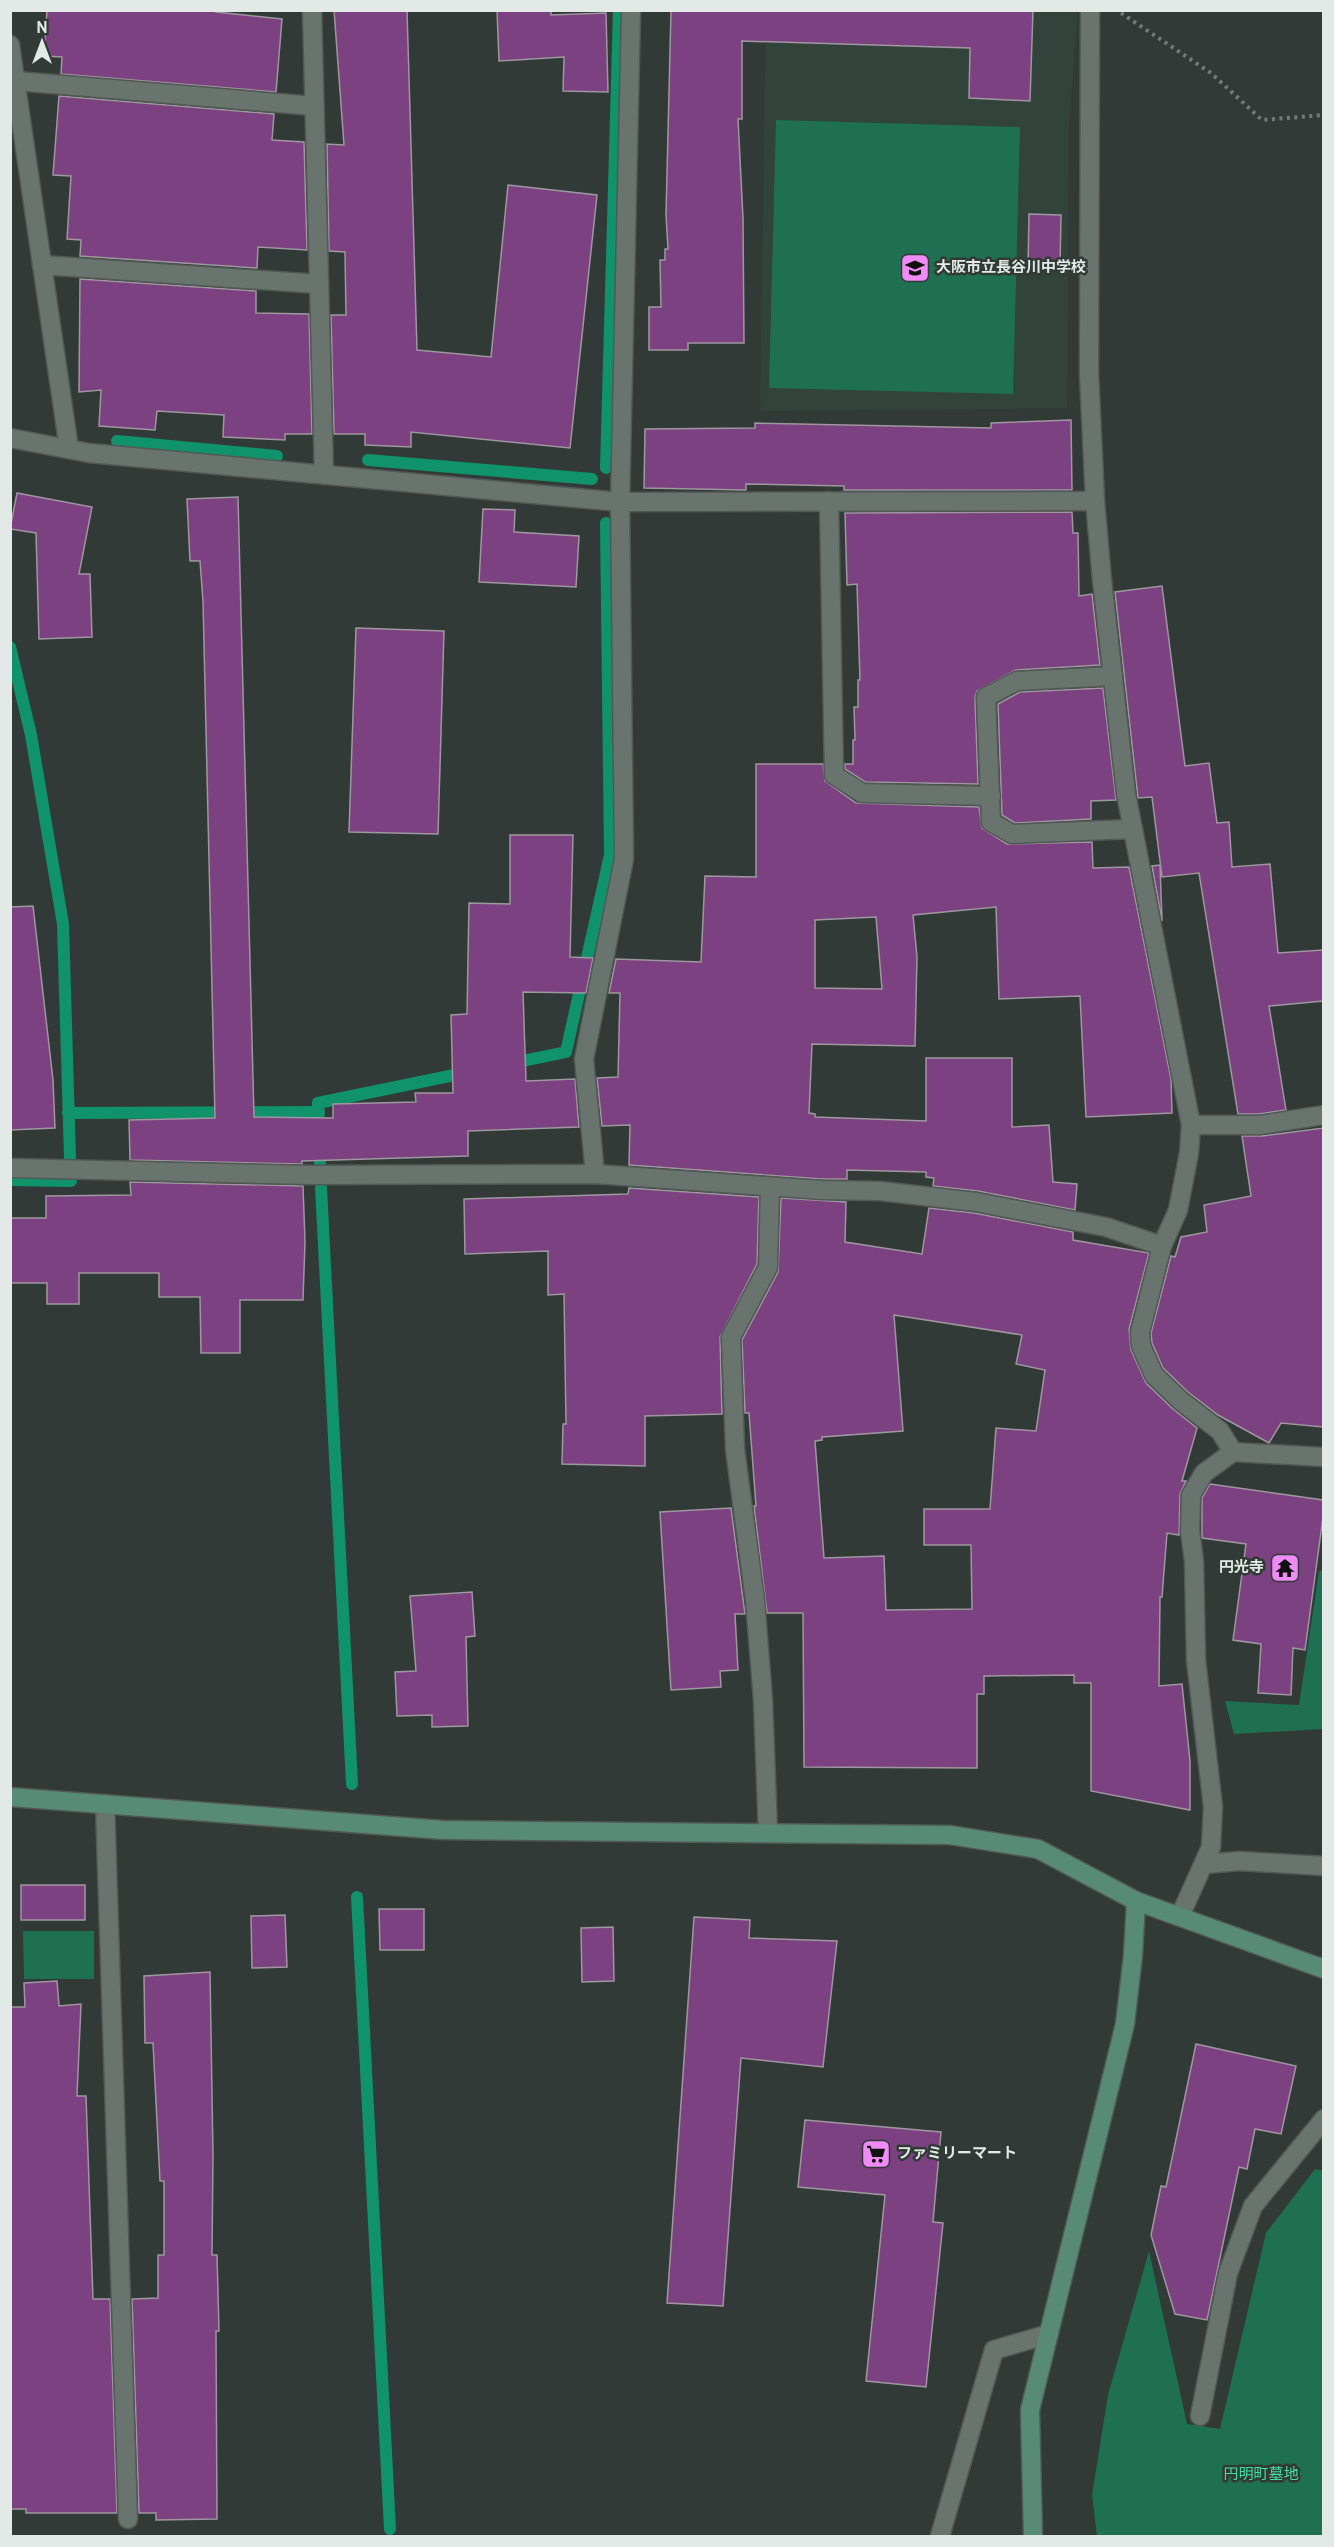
<svg xmlns="http://www.w3.org/2000/svg" width="1334" height="2547" font-family="Overpass,'Noto Sans JP',sans-serif">
  <style>
    .built { fill: #32433b }
    .green { fill: #1f7053 }
    .lines { fill: none; stroke-linecap: round; stroke-linejoin: round }
    .stream { stroke: #10936b; stroke-width: 12 }
    .building { fill: #7c4181; stroke: #9f979f; stroke-width: 1.5; fill-rule: evenodd }
    .lane-casing { stroke: #515955; stroke-width: 21 }
    .street-casing { stroke: #515955; stroke-width: 21 }
    .secondary-casing { stroke: #515955; stroke-width: 21 }
    .path { stroke: #747c78; stroke-width: 4; stroke-dasharray: 3 4.5; stroke-linecap: butt }
    .lane { stroke: #69746f; stroke-width: 18 }
    .street { stroke: #69746f; stroke-width: 18 }
    .secondary { stroke: #588a78; stroke-width: 18 }
    .labels { text-anchor: middle; dominant-baseline: central; stroke-width: 5; stroke-linejoin: round; paint-order: stroke }
    .poi-label { font-size: 15px; font-weight: bold; fill: #e3e9e6; stroke: #313a36; text-anchor: start }
    .park-label { font-size: 15px; fill: #44dea8; stroke: #313a36 }
  </style>
  <rect width="100%" height="100%" fill="#313a36"/>
  <!-- built -->
  <path class="built" d="M766,11H1078L1069,129L1067,408L760,411Z"/>
  <!-- green -->
  <g class="green">
    <path d="M776,120L1020,127L1013,394L769,388Z"/>
    <path d="M1323,1570V1729L1234,1734L1225,1701L1299,1705L1319,1571Z"/>
    <path d="M23,1931H94V1979H24Z"/>
    <path d="M1315,2169L1324,2171L1323,2536H1097L1092,2495L1108,2395L1149,2251L1187,2424L1220,2429L1266,2233Z"/>
  </g>
  <g class="lines">
    <!-- stream -->
    <g class="stream">
      <path d="M117,441L277,456"/>
      <path d="M368,460L592,479"/>
      <path d="M606,468L619,10"/>
      <path d="M10,647L31,735L63,924L70,1157"/>
      <path d="M509,1064L566,1052L610,855L606,523"/>
      <path d="M68,1113L319,1112"/>
      <path d="M320,1164L318,1103L469,1072"/>
      <path d="M10,1180L71,1181"/>
      <path d="M321,1188L352,1784"/>
      <path d="M357,1897L390,2529"/>
    </g>
  </g>
  <!-- building -->
  <g class="building">
    <path d="M47,10H216V12L282,19L276,92L61,74L62,57L44,56Z"/>
    <path d="M334,10H407L417,350L491,357L508,185L597,195L570,448L411,432V447L365,445V434H334L331,315H346L345,252L329,251L327,144L344,145Z"/>
    <path d="M497,10H551V15L606,13L608,92L563,91L564,57L499,61Z"/>
    <path d="M671,10H1033L1030,101L969,98L970,48L742,41V119H738L743,218L744,343H688V350H649V307H661L660,260H665V249H668L666,215Z"/>
    <path d="M59,96L274,114L272,140L304,142L307,250L258,247L257,268L80,256L81,240L67,239L71,176L53,175Z"/>
    <path d="M1029,214L1061,215L1060,268H1028Z"/>
    <path d="M80,279L256,291V313L309,314L312,434H285V440L223,437L224,415L157,411L155,430L99,426L101,390L79,392Z"/>
    <path d="M1071,420L1072,490H844V486L746,484V490L644,488L645,429L755,428V423L991,428V423Z"/>
    <path d="M17,493L92,507L79,574H90L92,637L39,639L36,533L10,529Z"/>
    <path d="M238,497L254,1117L333,1118V1104L416,1102L415,1093H453L451,1015L467,1014L469,903L510,904V835H573L570,957L593,958L586,993L523,992L526,1081L575,1079L579,1127L468,1131V1156L302,1161V1164L130,1160L129,1120L215,1118L203,601L200,561H190L187,499Z"/>
    <path d="M483,509L515,510L514,532L579,536L576,587L479,582Z"/>
    <path d="M1072,512L1073,533H1078L1079,596L1092,594L1100,665L1016,670L977,691L975,697L978,784L865,782L845,769V764H853V740H855L854,707H858V680H860L857,584L847,585L845,513Z"/>
    <path d="M1162,586L1185,766L1209,763L1217,823L1229,822L1232,867L1270,864L1278,953L1323,950V1001L1269,1006L1286,1110L1259,1114H1238L1199,873L1162,877L1152,797L1138,798L1115,592Z"/>
    <path d="M356,628L444,631L438,834L349,832Z"/>
    <path d="M1103,688L1116,800L1091,801V819L1015,823L1002,815L998,704L1020,692Z"/>
    <path d="M756,764H823L825,781L856,803L979,807L982,828L1007,844L1092,842L1093,868L1129,867L1171,1079L1172,1113L1086,1117L1080,996L999,999L996,907L913,915L917,957L915,1046L812,1044L809,1113L815,1114V1117L926,1121V1058H1012V1127L1049,1125L1053,1182L1077,1184L1075,1210L978,1191L933,1186L934,1178L926,1177V1172L847,1170V1179H822L629,1165L630,1125L602,1126L597,1078L618,1077L620,993H609L616,959L701,962L705,876L756,877ZM876,917L882,989L815,988V920Z"/>
    <path d="M1160,865L1162,921L1152,866Z"/>
    <path d="M33,906L53,1080L55,1128L10,1130V907Z"/>
    <path d="M1323,1128V1427L1281,1423L1269,1443L1218,1415L1188,1392L1163,1368L1152,1343L1151,1333L1171,1256L1175,1257L1181,1237L1207,1232L1204,1205L1251,1196L1242,1136H1262Z"/>
    <path d="M130,1182L303,1186L305,1242L303,1300H240V1353H201L200,1297H159V1273H79V1304H47V1283H10V1218H46V1196L131,1195Z"/>
    <path d="M629,1188L759,1197L757,1264L720,1337L722,1414L645,1416V1466L562,1464L563,1424H566L564,1294L548,1295V1251L465,1254L464,1199L628,1194Z"/>
    <path d="M781,1198L846,1202L845,1242L922,1254L929,1208L974,1213L1073,1232V1240L1149,1253L1129,1329L1131,1350L1146,1383L1173,1409L1197,1428L1182,1481H1186L1180,1494L1179,1535L1167,1533L1162,1597H1160L1159,1686L1182,1684L1190,1761V1810L1091,1791V1683H1074V1675L984,1676V1694H977V1768L804,1767L803,1613H767L754,1506H756L749,1413H745L742,1340L778,1272ZM894,1315L1022,1335L1016,1364L1045,1370L1036,1431L996,1428L990,1509H924V1545H971L972,1609L886,1610L884,1556L824,1558L815,1441L822,1440V1437L903,1431Z"/>
    <path d="M1210,1484L1323,1500V1517L1305,1650L1293,1648L1291,1695L1258,1693L1261,1644L1233,1640L1246,1544L1202,1538V1498Z"/>
    <path d="M731,1508L745,1614H735L738,1670L720,1671L721,1687L671,1690L660,1512Z"/>
    <path d="M472,1592L475,1636L466,1637L468,1726L432,1727V1715L397,1716L395,1672L416,1671L410,1596Z"/>
    <rect x="21" y="1885" width="64" height="35"/>
    <path d="M379,1909H424V1950H380Z"/>
    <path d="M285,1915L287,1967L252,1968L251,1916Z"/>
    <path d="M694,1917L750,1920L749,1938L837,1941L823,2067L741,2058L723,2306L667,2303Z"/>
    <path d="M613,1927L614,1981L582,1982L581,1928Z"/>
    <path d="M210,1972L213,2155L212,2255H217L219,2331H216L217,2519L156,2520V2513H139L132,2299L158,2298V2255H164V2181H160L153,2043H145L144,1976Z"/>
    <path d="M57,1981L59,2006L81,2004L77,2096H86L93,2299H110L117,2513H26V2509H10V2007H25L24,1983Z"/>
    <path d="M1196,2044L1296,2066L1281,2134L1255,2129L1247,2169L1239,2167L1207,2320L1175,2314L1151,2235L1161,2186L1166,2187Z"/>
    <path d="M805,2120L941,2132L933,2222L943,2223L926,2387L866,2381L885,2195L798,2187Z"/>
  </g>
  <g class="lines">
    <!-- lane casing -->
    <g class="lane-casing">
      <g id="lane">
        <path d="M829,501L834,775L862,793L991,796"/>
        <path d="M1113,676L1017,681L986,697L991,822L1012,834L1133,829"/>
        <path d="M1200,2416L1228,2273L1253,2206L1324,2119"/>
      </g>
    </g>
    <!-- street casing -->
    <g class="street-casing">
      <g id="street">
        <path d="M312,10L324,475"/>
        <path d="M1090,10L1089,373L1095,501L1102,580L1126,794L1191,1125L1189,1153L1178,1210L1162,1246L1140,1332L1141,1346L1154,1375L1181,1401L1220,1431L1233,1452L1204,1473L1191,1495L1190,1531L1194,1561L1196,1660L1213,1807L1211,1847L1180,1916"/>
        <path d="M10,45L69,449"/>
        <path d="M16,81L314,106"/>
        <path d="M42,265L319,284"/>
        <path d="M10,438L89,453L620,502L1095,501"/>
        <path d="M1191,1125H1260L1324,1115"/>
        <path d="M10,1168L312,1175L595,1174L822,1190L880,1191L976,1202L1106,1227L1162,1246"/>
        <path d="M595,1174L584,1059L624,859L620,502L631,10"/>
        <path d="M1233,1452L1324,1457"/>
        <path d="M105,1804L128,2519"/>
        <path d="M768,1833L763,1700L755,1600L735,1449L731,1337L768,1267L770,1187"/>
        <path d="M1205,1864L1240,1861L1324,1866"/>
        <path d="M940,2536L994,2350L1049,2334"/>
      </g>
    </g>
    <!-- secondary casing -->
    <g class="secondary-casing">
      <g id="secondary">
        <path d="M10,1797L443,1830L950,1835L1038,1849L1136,1901L1324,1969"/>
        <path d="M1033,2536L1030,2410L1125,2024L1133,1955L1136,1901"/>
      </g>
    </g>
    <!-- path -->
    <path class="path" d="M1121,13L1211,73L1262,120L1324,115"/>
    <!-- lane -->
    <use href="#lane" class="lane"/>
    <!-- street -->
    <use href="#street" class="street"/>
    <!-- secondary -->
    <use href="#secondary" class="secondary"/>
  </g>
  <!-- icons -->
  <defs>
    <g id="school-square" transform="scale(1.5)"><rect x="-9" y="-9" width="18" height="18" rx="4" fill="#ef8bf7" stroke="#313a36"/><path d="M0-5L7-2L0 1L-7-2ZM-4 1L0 2.5L4 1V4Q0 6-4 4Z" fill="#111"/></g>
    <g id="temple-square" transform="scale(1.5)"><rect x="-9" y="-9" width="18" height="18" rx="4" fill="#ef8bf7" stroke="#313a36"/><path d="M0-6L5-2H3V0L6.5 2.5H4V6H1.5V3h-3V6H-4V2.5H-6.5L-3 0V-2H-5Z" fill="#111"/></g>
    <g id="supermarket-square" transform="scale(1.5)"><rect x="-9" y="-9" width="18" height="18" rx="4" fill="#ef8bf7" stroke="#313a36"/><path d="M-6-5.5h2.5l.6 2H6L4.5 2H-2.5L-4.4-4H-6ZM-1.5 3.2a1.3 1.3 0 1 0 .1 0ZM3 3.2a1.3 1.3 0 1 0 .1 0Z" fill="#111"/></g>
  </defs>
  <g fill-rule="evenodd">
    <use href="#school-square" x="915" y="268"/>
    <use href="#temple-square" x="1285" y="1568"/>
    <use href="#supermarket-square" x="876" y="2154"/>
  </g>
  <g class="labels">
    <!-- poi labels -->
    <g class="poi-label">
      <text x="936" y="268">大阪市立長谷川中学校</text>
      <text x="1264" y="1568" text-anchor="end">円光寺</text>
      <text x="897" y="2154">ファミリーマート</text>
    </g>
    <!-- park labels -->
    <g class="park-label">
      <text x="1261" y="2475">円明町墓地</text>
    </g>
  </g>
  <!-- border -->
  <rect width="1334" height="2547" fill="none" stroke="#e3e9e6" stroke-width="24"/>
  <!-- north arrow -->
  <g transform="translate(42 42)" stroke="#313a36" stroke-width="4.5" paint-order="stroke">
  <path d="M0-4.5L10 22L0 15L-10 22Z" fill="#e3e9e6"/>
  <text y="-9" font-size="16" font-weight="bold" text-anchor="middle" fill="#e3e9e6">N</text>
  </g>
</svg>
